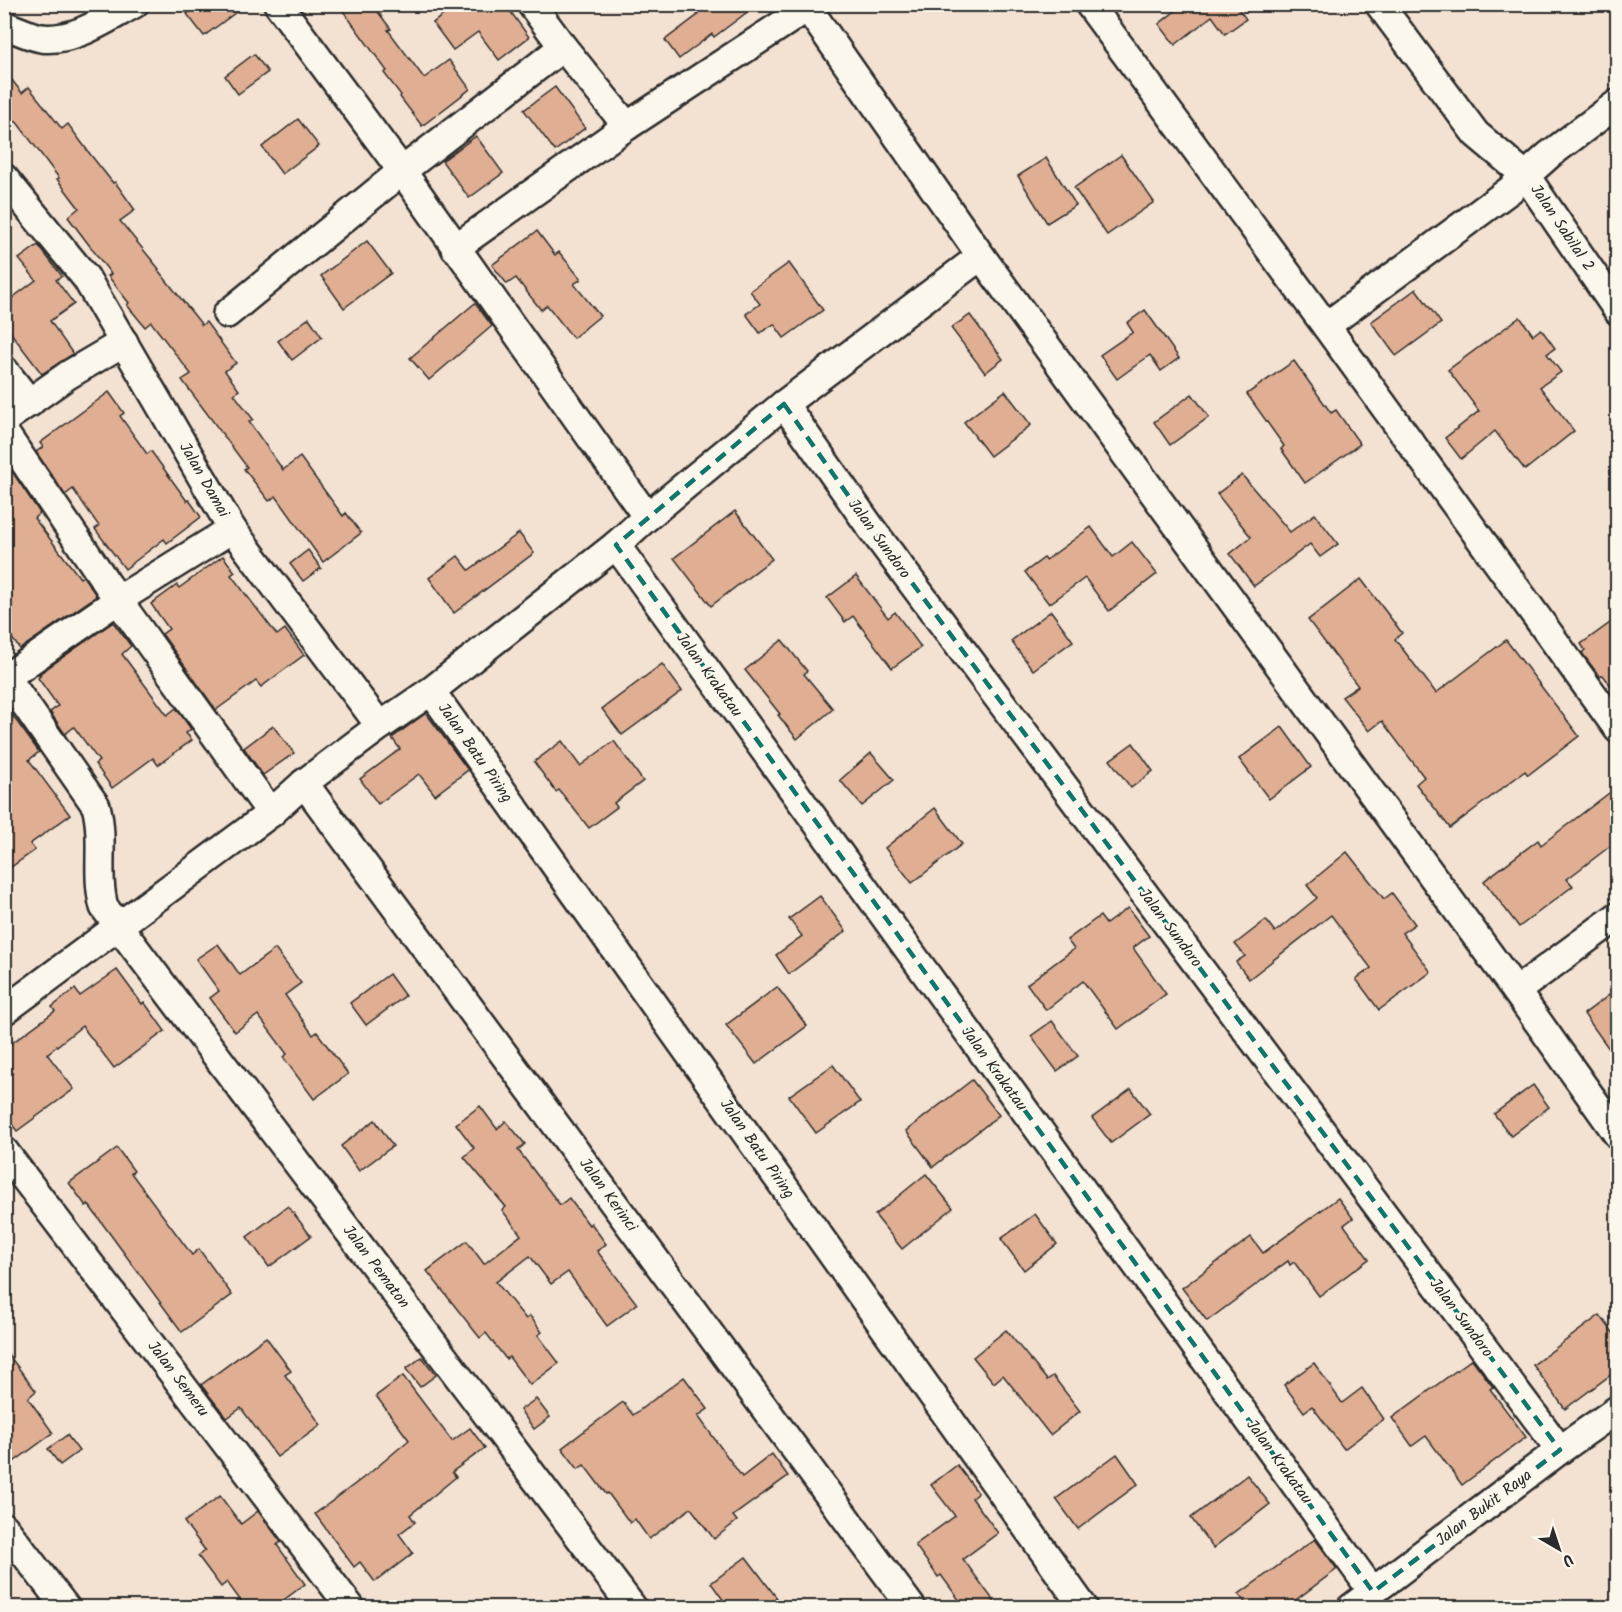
<svg xmlns="http://www.w3.org/2000/svg" width="1622" height="1612" font-family="Kalam,sans-serif">
  <style>
    .building { fill: #e0ae92; stroke: #2b2b2b; stroke-width: 1.5 }
    .lines { fill: none; stroke-linecap: round; stroke-linejoin: round }
    .minor-casing { stroke: #2b2b2b; stroke-width: 32 }
    .minor { stroke: #fbf7ec; stroke-width: 27 }
    .marked { fill: none; stroke: #0f766e; stroke-width: 4.5; stroke-dasharray: 12 8; stroke-linejoin: round }
    .labels { text-anchor: middle; dominant-baseline: central; stroke-width: 4.5; stroke-linejoin: round; paint-order: stroke }
    .street-label { font-size: 16px; fill: #2b2b2b; stroke: #fbf7ec }
  </style>
  <rect width="100%" height="100%" fill="#f3e1d1"/>
  <filter id="ink" filterUnits="userSpaceOnUse"><feTurbulence type="fractalNoise" baseFrequency=".0167" numOctaves="2"/><feDisplacementMap in="SourceGraphic" scale="12" xChannelSelector="R" yChannelSelector="G"/><feConvolveMatrix kernelMatrix="1 2 1 2 8 2 1 2 1" color-interpolation-filters="sRGB"/></filter>
  <g filter="url(#ink)">
    <!-- building -->
    <g class="building">
      <path d="M201,4H247L204,36L187,14Z"/>
      <path d="M338,4H372L391,29L388,30L424,78L449,60L470,89L422,126L400,97L401,95L384,73L387,71Z"/>
      <path d="M457,4H505L529,37L499,60L478,32L453,50L433,23Z"/>
      <path d="M690,4H758L714,37L712,34L679,59L665,40L698,15Z"/>
      <path d="M1184,4H1235L1246,19L1225,34L1212,16L1175,45L1159,24Z"/>
      <path d="M254,54L268,72L238,94L225,76Z"/>
      <path d="M4,70L22,93L29,87L62,129L68,124L90,154L113,183L115,182L135,210L120,221L159,269L158,270L202,325L206,322L236,363L225,371L239,390L234,394L253,419L249,422L283,470L300,457L343,516L346,513L361,533L323,562L276,496L269,501L244,469L247,467L182,380L191,374L151,322L145,327L127,305L129,303L108,276L111,274L68,217L79,208L57,179L59,178L16,121L4,130Z"/>
      <path d="M555,87L585,128L555,151L524,110Z"/>
      <path d="M298,119L319,146L282,174L262,147Z"/>
      <path d="M476,136L503,173L469,198L442,161Z"/>
      <path d="M1121,155L1154,202L1107,235L1074,188Z"/>
      <path d="M1046,158L1076,205L1047,223L1018,176Z"/>
      <path d="M537,231L555,255L559,252L581,279L574,284L600,316L573,338L547,305L541,310L516,278L507,284L492,265Z"/>
      <path d="M367,241L391,273L344,308L321,276Z"/>
      <path d="M38,245L62,276L56,280L74,304L50,321L73,354L42,374L4,324V304L36,280L19,259Z"/>
      <path d="M789,263L823,310L784,338L774,324L760,333L746,314L760,304L750,291Z"/>
      <path d="M1416,289L1441,323L1396,356L1371,322Z"/>
      <path d="M475,303L492,326L429,380L410,358Z"/>
      <path d="M1145,310L1179,358L1161,371L1150,355L1117,379L1100,355L1133,332L1127,323Z"/>
      <path d="M970,315L1003,359L985,373L951,328Z"/>
      <path d="M1520,317L1533,335L1541,329L1555,348L1547,354L1561,372L1540,387L1574,431L1525,470L1495,431L1461,459L1445,438L1479,411L1448,370Z"/>
      <path d="M309,318L322,337L292,360L278,341Z"/>
      <path d="M1294,361L1331,413L1336,410L1360,444L1305,483L1281,449L1284,446L1247,394Z"/>
      <path d="M1005,391L1031,425L990,456L964,422Z"/>
      <path d="M109,392L124,413L120,416L147,454L151,451L187,501L189,500L201,517L167,543L164,539L125,569L95,529L99,526L73,489L65,495L36,452L43,447L40,443Z"/>
      <path d="M1192,394L1209,417L1170,445L1154,422Z"/>
      <path d="M11,470L40,513L34,518L80,578L83,576L96,595L95,597L20,649L4,628V475Z"/>
      <path d="M1242,475L1290,532L1315,514L1338,544L1320,557L1310,544L1254,586L1230,554L1251,537L1217,494Z"/>
      <path d="M735,511L772,559L711,606L674,558Z"/>
      <path d="M1091,527L1113,557L1132,542L1157,574L1109,611L1085,578L1049,604L1025,572L1044,558L1046,560Z"/>
      <path d="M519,533L534,553L454,613L429,578L458,556L469,570Z"/>
      <path d="M308,550L321,568L303,581L290,564Z"/>
      <path d="M223,556L235,572L231,575L277,635L285,629L304,655L261,687L256,681L216,710L162,634L169,629L151,604L177,585L179,588Z"/>
      <path d="M856,576L888,618L895,612L921,647L892,668L853,616L845,622L827,598Z"/>
      <path d="M1361,579L1402,633L1395,639L1436,693L1506,640L1579,736L1528,775L1525,771L1450,828L1416,784L1424,777L1382,721L1369,731L1342,697L1358,686L1308,620Z"/>
      <path d="M1051,611L1073,641L1033,670L1011,641Z"/>
      <path d="M1617,618V694L1603,675L1600,677L1582,653L1585,650L1581,644Z"/>
      <path d="M113,622L131,646L122,654L167,715L176,708L191,729L186,733L192,740L158,765L153,758L112,788L95,764L99,761L74,727L65,734L50,712L58,706L38,678L41,675L39,674Z"/>
      <path d="M782,640L807,671L804,674L833,709L797,739L778,715L780,714L745,670Z"/>
      <path d="M662,664L682,691L622,735L602,709Z"/>
      <path d="M4,704L39,752L29,760L70,815L30,844L35,850L4,872Z"/>
      <path d="M426,713L468,770L435,795L419,774L378,804L360,779L400,749L392,738Z"/>
      <path d="M273,726L294,753L263,775L244,748Z"/>
      <path d="M1282,727L1311,767L1269,799L1239,759Z"/>
      <path d="M562,741L580,766L614,741L643,781L614,803L617,807L589,828L559,790L556,792L534,762Z"/>
      <path d="M1133,743L1153,771L1131,788L1110,760Z"/>
      <path d="M871,753L894,780L862,806L840,780Z"/>
      <path d="M1617,787V841L1567,879L1573,886L1519,927L1484,881L1538,840L1541,845Z"/>
      <path d="M935,808L962,844L912,883L885,848Z"/>
      <path d="M1347,852L1384,899L1392,893L1415,924L1402,933L1431,972L1379,1010L1356,979L1371,968L1331,915L1249,979L1236,962L1245,956L1235,944L1266,920L1275,932L1317,898L1307,885Z"/>
      <path d="M820,896L846,931L789,974L776,955L802,936L789,919Z"/>
      <path d="M1128,908L1149,936L1133,948L1166,994L1118,1029L1083,981L1046,1010L1027,984L1074,949L1067,940L1100,916L1106,924Z"/>
      <path d="M218,944L240,975L275,949L301,983L285,995L313,1035L317,1032L348,1074L314,1099L283,1057L287,1054L258,1015L235,1032L210,998L219,991L196,959Z"/>
      <path d="M117,970L142,1004L144,1002L165,1031L114,1068L82,1026L47,1054L74,1089L17,1131L4,1114V1049L55,1011L52,1007L75,989L80,996Z"/>
      <path d="M389,974L405,996L366,1025L350,1003Z"/>
      <path d="M777,987L807,1026L756,1064L726,1025Z"/>
      <path d="M1617,989V1060L1584,1014Z"/>
      <path d="M1052,1021L1078,1056L1057,1071L1031,1036Z"/>
      <path d="M833,1065L860,1102L816,1133L789,1096Z"/>
      <path d="M972,1080L999,1115L933,1167L906,1131Z"/>
      <path d="M1533,1085L1549,1107L1511,1136L1494,1114Z"/>
      <path d="M1131,1089L1150,1114L1111,1143L1092,1118Z"/>
      <path d="M480,1106L497,1129L506,1121L525,1144L518,1150L560,1205L569,1198L589,1225L591,1223L606,1244L597,1251L637,1304L607,1326L568,1272L551,1284L530,1256L496,1282L526,1319L530,1316L542,1332L538,1335L559,1363L530,1385L509,1357L506,1359L486,1333L480,1338L427,1271L467,1241L484,1264L521,1235L502,1210L506,1207L464,1157L474,1148L456,1124Z"/>
      <path d="M375,1120L393,1146L359,1171L341,1146Z"/>
      <path d="M117,1148L134,1171L131,1173L192,1255L199,1249L232,1295L182,1332L88,1204L86,1206L69,1183Z"/>
      <path d="M926,1174L953,1208L902,1249L875,1215Z"/>
      <path d="M1338,1198L1353,1218L1344,1225L1369,1259L1319,1296L1294,1262L1290,1265L1288,1261L1207,1321L1182,1288L1251,1237L1263,1253Z"/>
      <path d="M288,1206L311,1236L269,1267L247,1237Z"/>
      <path d="M1035,1214L1057,1244L1024,1270L1001,1239Z"/>
      <path d="M1600,1315L1617,1338V1370L1565,1409L1533,1365Z"/>
      <path d="M1006,1330L1047,1380L1053,1376L1080,1411L1050,1435L1003,1375L994,1383L973,1357Z"/>
      <path d="M266,1337L291,1371L285,1375L321,1425L277,1457L241,1408L227,1418L201,1385Z"/>
      <path d="M4,1349L36,1391L28,1398L53,1433L4,1469Z"/>
      <path d="M422,1357L436,1375L420,1387L406,1369Z"/>
      <path d="M1472,1359L1493,1387L1490,1389L1526,1437L1462,1485L1426,1436L1412,1446L1392,1418Z"/>
      <path d="M1314,1363L1342,1403L1362,1388L1384,1419L1344,1449L1312,1406L1304,1412L1284,1385Z"/>
      <path d="M403,1376L452,1441L470,1428L485,1448L452,1472L456,1477L410,1515L415,1522L399,1534L413,1553L375,1582L360,1562L354,1567L315,1514L371,1472L409,1440L376,1396Z"/>
      <path d="M684,1377L708,1409L698,1416L742,1477L772,1454L788,1476L733,1516L737,1521L714,1539L691,1508L649,1539L635,1519L630,1523L608,1493L606,1494L584,1465L578,1469L562,1448L623,1402L633,1415Z"/>
      <path d="M536,1399L550,1417L534,1429L520,1410Z"/>
      <path d="M67,1435L79,1451L60,1465L48,1449Z"/>
      <path d="M1117,1454L1138,1484L1078,1529L1056,1499Z"/>
      <path d="M957,1465L978,1493L972,1498L998,1533L963,1559L999,1608H965L941,1575L938,1577L915,1545L955,1516L931,1485Z"/>
      <path d="M1247,1475L1270,1504L1213,1548L1191,1518Z"/>
      <path d="M220,1496L241,1524L258,1511L281,1542L277,1545L305,1584L273,1608H246L227,1582L221,1587L198,1556L205,1550L184,1522Z"/>
      <path d="M1315,1539L1337,1569L1285,1608H1249L1239,1594Z"/>
      <path d="M746,1557L777,1598L764,1608H729L711,1583Z"/>
    </g>
    <g class="lines">
      <!-- minor casing -->
      <g class="minor-casing">
        <g id="minor">
          <path d="M278,4L402,171L647,517"/>
          <path d="M805,4L981,256L1516,991L1618,1135"/>
          <path d="M1089,4L1326,326L1618,729"/>
          <path d="M1379,4L1476,134L1526,176L1618,311"/>
          <path d="M4,25C16,29 29,36 41,38C74,42 106,19 134,4"/>
          <path d="M563,47L627,126"/>
          <path d="M4,178L86,278L232,529L380,726"/>
          <path d="M455,248L627,126L813,4"/>
          <path d="M227,314L402,171L563,47L531,4"/>
          <path d="M1326,326L1510,190L1549,155L1618,103"/>
          <path d="M4,370L30,403"/>
          <path d="M784,404L871,528L1560,1450"/>
          <path d="M4,420L68,375L124,342"/>
          <path d="M4,432L118,600L271,813"/>
          <path d="M616,545L1373,1592"/>
          <path d="M4,674L96,806C105,839 95,874 104,907L633,1608"/>
          <path d="M4,679L118,600L232,529"/>
          <path d="M431,691L1084,1608"/>
          <path d="M304,783L912,1608"/>
          <path d="M1516,991L1618,916"/>
          <path d="M4,1011L271,813L304,783L380,726L431,691L616,545L647,517L784,404L981,256"/>
          <path d="M4,1151L351,1608"/>
          <path d="M4,1527L66,1608"/>
          <path d="M1351,1608L1560,1450L1618,1409"/>
        </g>
      </g>
      <!-- minor -->
      <use href="#minor" class="minor"/>
    </g>
  </g>
  <!-- marked area -->
  <path class="marked" d="M784,404L871,528L1560,1450L1373,1592L616,545Z"/>
  <g class="labels">
    <!-- street labels -->
    <g class="street-label">
      <text transform="translate(1562 228) rotate(56)">Jalan Sabilal 2</text>
      <text transform="translate(204 480) rotate(60)">Jalan Damai</text>
      <text transform="translate(879 539) rotate(54)">Jalan Sundoro</text>
      <text transform="translate(709 675) rotate(54)">Jalan Krakatau</text>
      <text transform="translate(475 753) rotate(55)">Jalan Batu Piring</text>
      <text transform="translate(1170 928) rotate(53)">Jalan Sundoro</text>
      <text transform="translate(994 1069) rotate(54)">Jalan Krakatau</text>
      <text transform="translate(757 1149) rotate(55)">Jalan Batu Piring</text>
      <text transform="translate(608 1195) rotate(54)">Jalan Kerinci</text>
      <text transform="translate(376 1267) rotate(53)">Jalan Pematon</text>
      <text transform="translate(1461 1318) rotate(53)">Jalan Sundoro</text>
      <text transform="translate(178 1379) rotate(53)">Jalan Semeru</text>
      <text transform="translate(1279 1462) rotate(54)">Jalan Krakatau</text>
      <text transform="translate(1484 1508) rotate(-37)">Jalan Bukit Raya</text>
    </g>
  </g>
  <!-- margin -->
  <rect width="1622" height="1612" fill="none" stroke="#fbf7ec" stroke-width="24"/>
  <rect x="12" y="12" width="1598" height="1588" fill="none" stroke="#2b2b2b" stroke-width="2" filter="url(#ink)"/>
  <!-- north arrow -->
  <g transform="translate(1559 1549) rotate(141)" stroke="#fbf7ec" stroke-width="4.5" paint-order="stroke">
  <path d="M0-4.5L10 22L0 15L-10 22Z" fill="#2b2b2b"/>
  <text y="-9" font-size="16" font-weight="bold" text-anchor="middle" fill="#2b2b2b">U</text>
  </g>
</svg>
